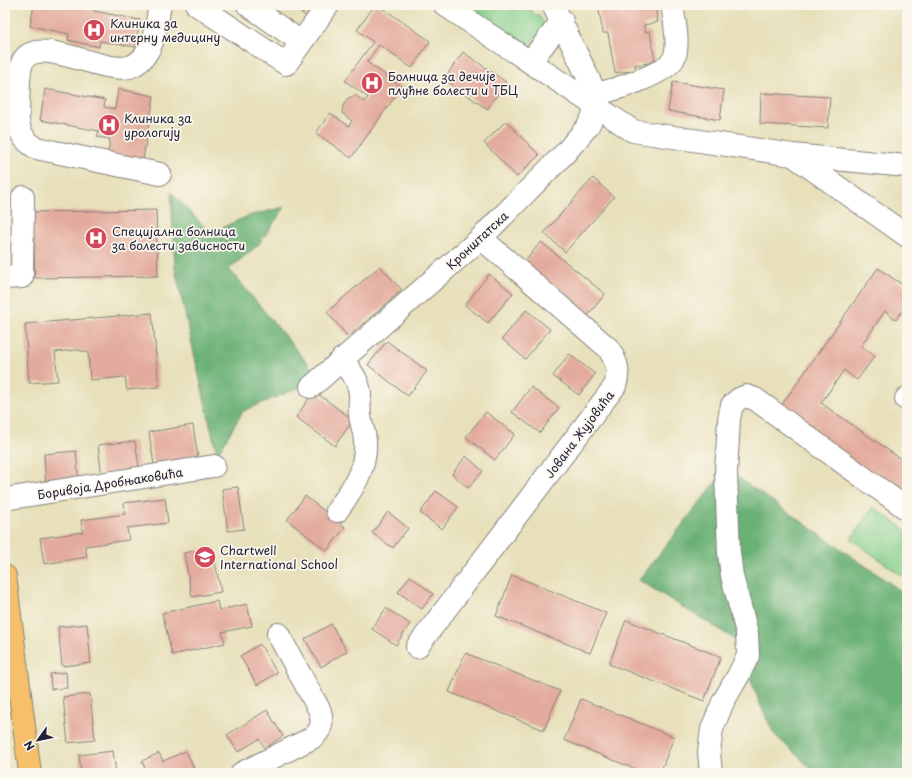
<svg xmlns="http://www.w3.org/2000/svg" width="912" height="778" font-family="'Playpen Sans',sans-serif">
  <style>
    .green { fill: #84ce8a; stroke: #537862 }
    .forest { fill: #6bb176; stroke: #466a58 }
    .building { fill: #e3ab9d }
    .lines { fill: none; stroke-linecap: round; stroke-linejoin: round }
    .minor-casing { stroke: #84817a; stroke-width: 24 }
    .major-casing { stroke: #84817a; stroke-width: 24 }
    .minor { stroke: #fff; stroke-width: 22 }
    .major { stroke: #f6c06b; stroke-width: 22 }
    .labels { text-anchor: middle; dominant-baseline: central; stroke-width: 3.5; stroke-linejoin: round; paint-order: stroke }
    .poi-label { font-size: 12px; fill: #22223b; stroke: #fbf7ec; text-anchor: start }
    .street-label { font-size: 12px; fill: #22223b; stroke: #fbf7ec }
  </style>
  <rect width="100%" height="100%" fill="#fbf7ec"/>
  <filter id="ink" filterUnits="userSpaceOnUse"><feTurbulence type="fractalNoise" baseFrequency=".025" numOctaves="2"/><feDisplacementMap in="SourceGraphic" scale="8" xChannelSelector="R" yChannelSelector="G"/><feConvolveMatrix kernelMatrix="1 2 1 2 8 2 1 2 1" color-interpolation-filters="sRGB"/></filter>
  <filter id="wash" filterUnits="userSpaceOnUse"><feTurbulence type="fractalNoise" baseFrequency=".012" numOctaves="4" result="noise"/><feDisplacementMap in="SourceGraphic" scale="16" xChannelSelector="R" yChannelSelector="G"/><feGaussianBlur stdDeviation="0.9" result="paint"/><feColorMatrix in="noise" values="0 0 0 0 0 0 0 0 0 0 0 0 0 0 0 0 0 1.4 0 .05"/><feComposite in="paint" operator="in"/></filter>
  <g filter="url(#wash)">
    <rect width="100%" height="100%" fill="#e7e0ba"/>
    <!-- green -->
    <g class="green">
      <path d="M459,5H528L533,14L539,15L545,25L527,53Z"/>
      <path d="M873,507L907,531V568L902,576L851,539Z"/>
    </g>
    <!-- forest -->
    <g class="forest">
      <path d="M171,192L210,233L248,216L285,207L258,245L229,269L314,371L298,388L243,411L217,455L175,269Z"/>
      <path d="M726,469L907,595V773H816L774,734L759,702L736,640L639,580Z"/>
    </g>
    <g id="blocks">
      <!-- building -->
      <g class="building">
        <path d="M34,5H66L82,8L84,5L95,7L94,11L140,20L135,47L100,41L99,47L68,40L69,34L30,26Z"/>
        <path d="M290,5H313L306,16Z"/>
        <path d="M375,5H378L430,41L412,68L379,45L367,62L402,87L351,158L316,133L330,113L349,126L352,121L342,113L343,106L347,99L355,95L364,102L368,97L345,81L373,42L357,30Z"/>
        <path d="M598,5H655L658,22L644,25L645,32L650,31L655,62L635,65L636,70L615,73L608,33H603Z"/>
        <path d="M463,52L506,82L487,109L444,79Z"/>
        <path d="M673,82L724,90L720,120L668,111Z"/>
        <path d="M45,89L105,100L104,107L115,109L118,89L154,96L143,159L108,153L110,139L97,137L99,131L40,120Z"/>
        <path d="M761,93L830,97L828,128L760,124Z"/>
        <path d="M506,121L539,155L517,177L484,143Z"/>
        <path d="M593,178L614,197L565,252L544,233Z"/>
        <path d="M156,210L158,276L35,278L33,212Z"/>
        <path d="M541,242L605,294L586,318L522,265Z"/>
        <path d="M380,266L402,290L348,337L327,312Z"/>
        <path d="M878,268L907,288V304L896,320L885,311L861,346L875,356L857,380L844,370L821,403L901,459L907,450V501L778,410Z"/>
        <path d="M489,274L513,293L488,323L465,305Z"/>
        <path d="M526,310L550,329L525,359L502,339Z"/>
        <path d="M152,313L159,387L127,390L125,377L90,380L88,352L76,350L55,352L58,381L29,383L25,324Z"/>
        <path d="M387,341L427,371L408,396L368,365Z"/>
        <path d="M569,354L595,374L579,395L553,376Z"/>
        <path d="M531,387L559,408L540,433L512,412Z"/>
        <path d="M314,391L353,420L335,446L296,417Z"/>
        <path d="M486,412L515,434L495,460L466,437Z"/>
        <path d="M193,425L198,459L154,465L149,432Z"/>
        <path d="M135,441L140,473L102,478L98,445Z"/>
        <path d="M76,451L79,483L46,486L44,454Z"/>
        <path d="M466,456L483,471L468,488L452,474Z"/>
        <path d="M238,487L244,529L228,531L222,489Z"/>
        <path d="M436,491L458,507L442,529L420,513Z"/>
        <path d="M305,496L345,527L327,551L287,520Z"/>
        <path d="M165,498L168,523L127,528L129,540L85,546L87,557L44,564L40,538L83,532L81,520L125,514L124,503Z"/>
        <path d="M388,512L408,528L393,548L372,533Z"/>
        <path d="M212,547L221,592L192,597L184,553Z"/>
        <path d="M512,575L606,613L590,653L496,616Z"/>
        <path d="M410,576L433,594L422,609L398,592Z"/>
        <path d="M217,601L219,610L247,604L252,626L222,632L225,643L172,655L162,613Z"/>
        <path d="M386,608L410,624L396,645L372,629Z"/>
        <path d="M626,620L721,657L704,701L609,664Z"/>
        <path d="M87,624L91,663L62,666L58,627Z"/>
        <path d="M331,624L347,651L321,667L305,639Z"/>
        <path d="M260,644L277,673L257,685L240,656Z"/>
        <path d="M465,653L560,691L544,730L449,692Z"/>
        <path d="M66,672L67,688L51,689L50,674Z"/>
        <path d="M90,694L95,740L68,743L63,697Z"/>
        <path d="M581,699L674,737L660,773H645L564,740Z"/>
        <path d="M267,710L283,736L265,748L259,739L238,752L227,735Z"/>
        <path d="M113,751L116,773H81L79,755Z"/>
        <path d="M186,751L195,771L190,773H170L169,772L167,773H147L142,761L159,753L163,761Z"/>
      </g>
    </g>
  </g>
  <g filter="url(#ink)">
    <use href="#blocks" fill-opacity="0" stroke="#84817a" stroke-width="1"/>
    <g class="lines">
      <!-- minor casing -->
      <g class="minor-casing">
        <g id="minor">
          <path d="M197,5L286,64L328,5"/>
          <path d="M248,5L301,42"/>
          <path d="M445,5L633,131L793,155L907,166"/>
          <path d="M530,62L562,21"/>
          <path d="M596,94C614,90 667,74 674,58C680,45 674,18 672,5"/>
          <path d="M794,156L907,236"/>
          <path d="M160,174L36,148C23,140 18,131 18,116C19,102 17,72 23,61C38,33 106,77 132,66C154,56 156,26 160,5"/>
          <path d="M5,278L22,277L23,197"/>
          <path d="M311,387L481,238L566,152L588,126L593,116L596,106V94L553,5"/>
          <path d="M906,399L907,398"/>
          <path d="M5,499L214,466"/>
          <path d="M337,511C351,491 367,469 365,442C365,433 361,425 360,415C359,408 360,401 360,394C359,380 350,370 342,359"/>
          <path d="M417,647L615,386C620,370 617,362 608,348L481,238"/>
          <path d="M242,773L312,738C322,730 323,723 320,711L278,634"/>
          <path d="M711,773L709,752L712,729L723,702L738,676L748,656L747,633L732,576L729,553L726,473L729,419L732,405L739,399L746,396L755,399L907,509"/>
        </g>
      </g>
      <!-- major casing -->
      <g class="major-casing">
        <path id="major" d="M5,576L30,773"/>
      </g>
      <!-- minor -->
      <use href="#minor" class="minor"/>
      <!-- major -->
      <use href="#major" class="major"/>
    </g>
  </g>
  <!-- icons -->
  <defs>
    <g id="hospital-disc" transform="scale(1.15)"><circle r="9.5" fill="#d1495b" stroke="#fbf7ec"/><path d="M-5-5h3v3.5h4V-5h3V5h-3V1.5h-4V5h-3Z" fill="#fff"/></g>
    <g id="school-disc" transform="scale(1.15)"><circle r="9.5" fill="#d1495b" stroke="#fbf7ec"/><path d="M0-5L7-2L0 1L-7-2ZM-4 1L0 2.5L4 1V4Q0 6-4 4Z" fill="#fff"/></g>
  </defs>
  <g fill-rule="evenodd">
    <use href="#hospital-disc" x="94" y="30"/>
    <use href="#hospital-disc" x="372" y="83"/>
    <use href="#hospital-disc" x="109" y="125"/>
    <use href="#hospital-disc" x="96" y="238"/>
    <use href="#school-disc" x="205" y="557"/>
  </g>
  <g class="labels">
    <!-- poi labels -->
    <g class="poi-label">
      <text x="110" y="23">Клиника за<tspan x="110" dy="14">интерну медицину</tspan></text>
      <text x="388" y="76">Болница за дечије<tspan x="388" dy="14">плућне болести и ТБЦ</tspan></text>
      <text x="124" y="118">Клиника за<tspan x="124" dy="14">урологију</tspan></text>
      <text x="112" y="231">Специјална болница<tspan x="112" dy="14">за болести зависности</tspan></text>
      <text x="220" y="550">Chartwell<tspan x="220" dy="14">International School</tspan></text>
    </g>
    <!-- street labels -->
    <g class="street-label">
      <text transform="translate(477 240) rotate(-43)">Кронштатска</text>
      <text transform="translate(579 434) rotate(-53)">Јована Жујовића</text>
      <text transform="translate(110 483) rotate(-9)">Боривоја Дробњаковића</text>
    </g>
  </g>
  <!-- margin -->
  <rect width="912" height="778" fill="none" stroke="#fbf7ec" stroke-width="20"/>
  <!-- north arrow -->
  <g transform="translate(38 740) rotate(237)" stroke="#fbf7ec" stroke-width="3" paint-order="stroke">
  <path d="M0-3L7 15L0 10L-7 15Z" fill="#22223b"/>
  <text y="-6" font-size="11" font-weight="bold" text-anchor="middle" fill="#22223b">N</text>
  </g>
</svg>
